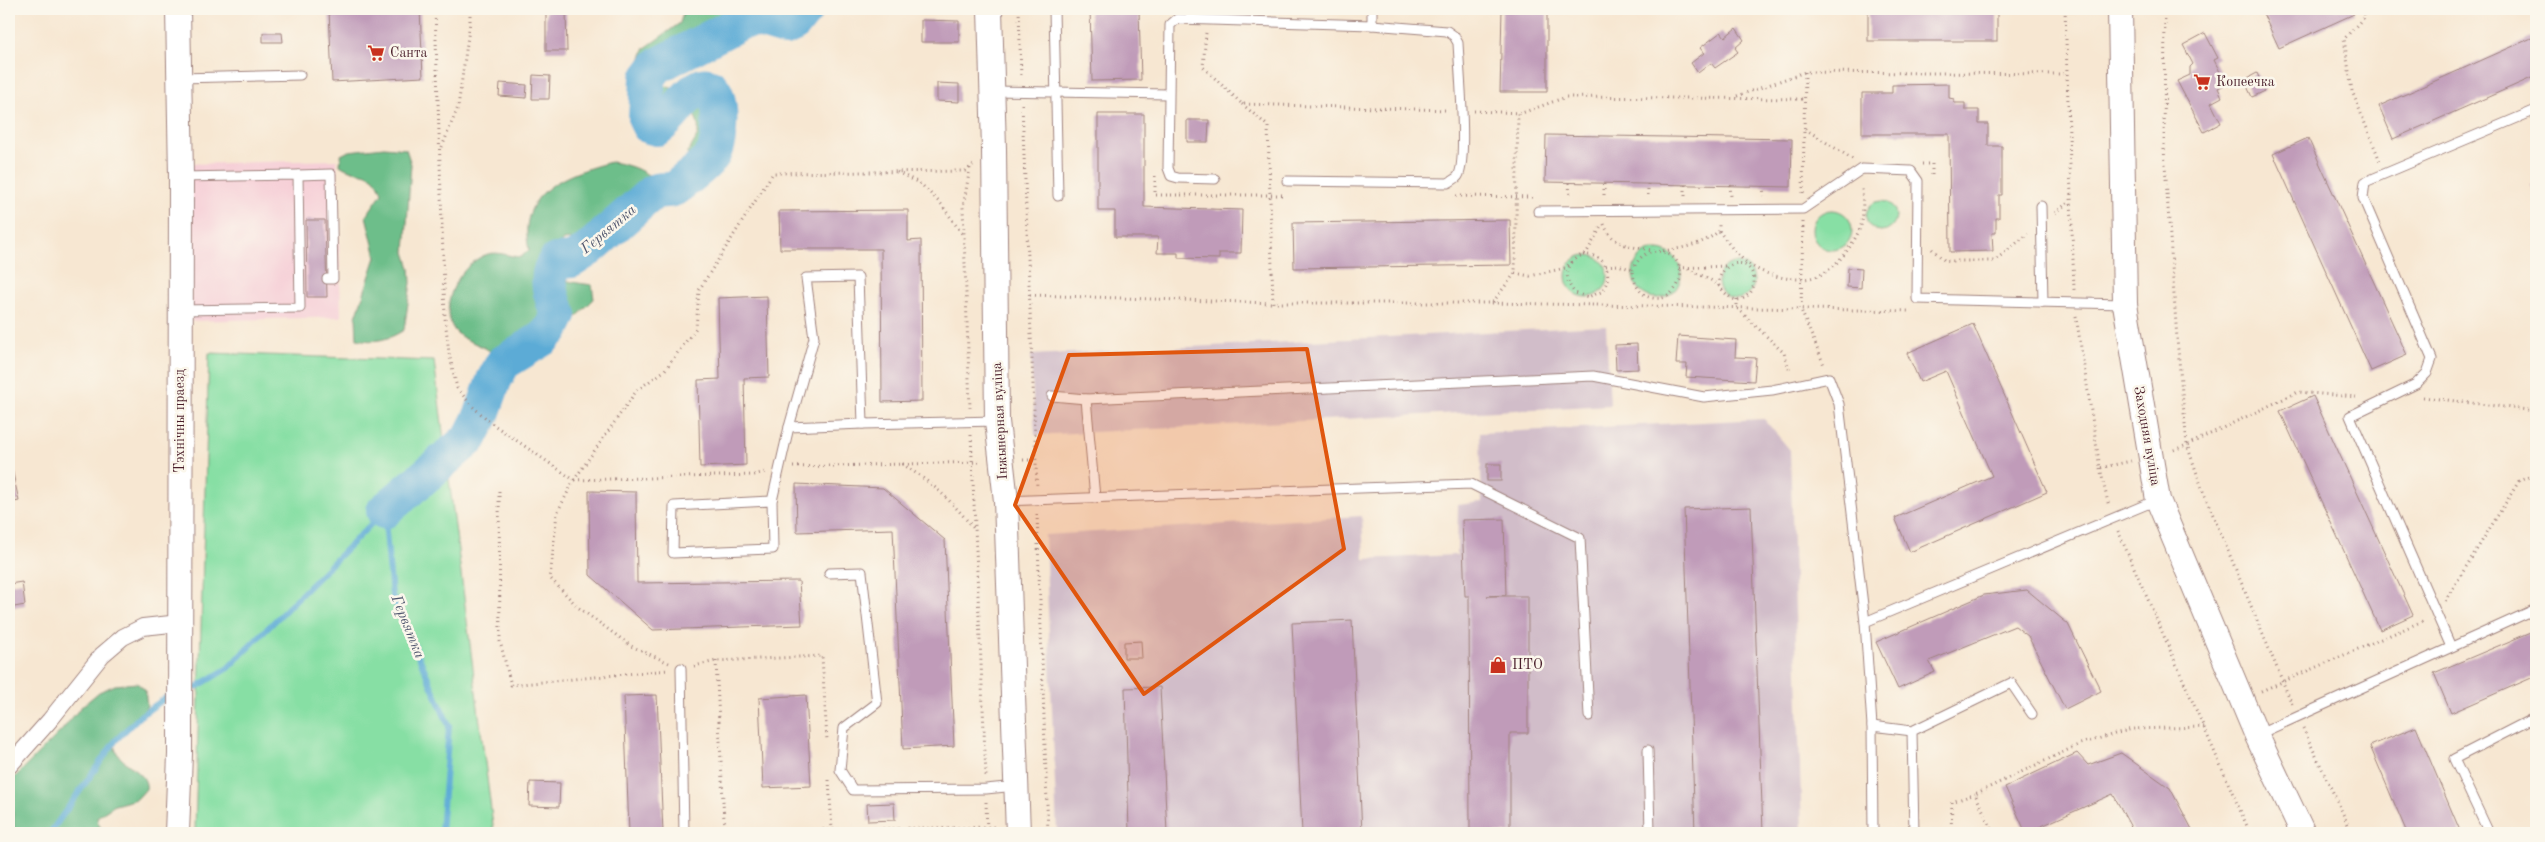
<svg xmlns="http://www.w3.org/2000/svg" width="2545" height="842" font-family="'Old Standard TT',serif">
  <style>
    .built { fill: #f6cfd7 }
    .industrial { fill: #d1bdc9 }
    .green { fill: #87dfa4; stroke: #687f68 }
    .forest { fill: #6dbe8a; stroke: #5c6e5a }
    .lines { fill: none; stroke-linecap: round; stroke-linejoin: round }
    .stream { stroke: #5cabd6; stroke-width: 6 }
    .river { stroke: #5cabd6; stroke-width: 36 }
    .building { fill: #c09bb9 }
    .lane-casing { stroke: #a0837e; stroke-width: 11 }
    .street-casing { stroke: #a0837e; stroke-width: 18 }
    .secondary-casing { stroke: #a0837e; stroke-width: 26 }
    .path { stroke: #a0837e; stroke-width: 3; stroke-dasharray: 1 4; stroke-linecap: butt }
    .lane { stroke: #fff; stroke-width: 9 }
    .street { stroke: #fff; stroke-width: 16 }
    .secondary { stroke: #fff; stroke-width: 24 }
    .marked { fill: #e0560e; fill-opacity: 0.2; stroke: #e0560e; stroke-width: 4; stroke-linejoin: round }
    .labels { text-anchor: middle; dominant-baseline: central; stroke-width: 5; stroke-linejoin: round; paint-order: stroke }
    .poi-label { font-size: 14px; fill: #4a1f2b; stroke: #fbf7ec; text-anchor: start }
    .street-label { font-size: 14px; fill: #4a1f2b; stroke: #fbf7ec }
    .water-label { font-size: 15px; font-style: italic; fill: #51576f; stroke: #fbf7ec }
  </style>
  <rect width="100%" height="100%" fill="#fbf7ec"/>
  <filter id="ink" filterUnits="userSpaceOnUse"><feTurbulence type="fractalNoise" baseFrequency=".02" numOctaves="2"/><feDisplacementMap in="SourceGraphic" scale="10" xChannelSelector="R" yChannelSelector="G"/><feConvolveMatrix kernelMatrix="1 2 1 2 8 2 1 2 1" color-interpolation-filters="sRGB"/></filter>
  <filter id="wash" filterUnits="userSpaceOnUse"><feTurbulence type="fractalNoise" baseFrequency=".0096" numOctaves="4" result="noise"/><feDisplacementMap in="SourceGraphic" scale="20" xChannelSelector="R" yChannelSelector="G"/><feGaussianBlur stdDeviation="1.12" result="paint"/><feColorMatrix in="noise" values="0 0 0 0 0 0 0 0 0 0 0 0 0 0 0 0 0 1.4 0 .05"/><feComposite in="paint" operator="in"/></filter>
  <g filter="url(#wash)">
    <rect width="100%" height="100%" fill="#f7e7d2"/>
    <!-- built -->
    <path class="built" d="M337,160L341,317L192,321L188,164Z"/>
    <!-- industrial -->
    <g class="industrial">
      <path d="M1606,326L1610,405L1035,435L1031,355Z"/>
      <path d="M1764,419L1790,450L1802,833H1057L1045,535L1362,516L1364,559L1457,555L1458,505L1482,502L1480,433Z"/>
    </g>
    <!-- green -->
    <g class="green">
      <circle cx="1881" cy="216" r="15"/>
      <circle cx="1832" cy="230" r="20"/>
      <circle cx="1657" cy="274" r="24"/>
      <circle cx="1587" cy="276" r="21"/>
      <circle cx="1736" cy="281" r="18"/>
      <path d="M209,353L434,361L494,833H195Z"/>
    </g>
    <!-- forest -->
    <g class="forest">
      <path d="M684,9H810C795,30 766,26 743,34C739,36 736,40 730,42C707,49 660,53 664,85L673,89L695,86L715,89C740,126 725,133 697,159H690L687,153C690,148 695,142 697,136C702,123 692,105 677,105C665,105 658,111 646,108L635,90L636,69L645,48L680,23Z"/>
      <path d="M384,147L406,149L411,164L405,252L410,268L411,283L404,330C388,340 375,343 357,339L356,317L376,257L366,216L382,193C373,165 358,178 340,165L341,155L349,151Z"/>
      <path d="M611,162C632,165 647,171 662,187C659,198 627,230 617,242L573,239L563,240L555,249L550,263C558,283 573,282 592,285L594,299C573,319 550,351 525,363C517,367 502,362 496,357C493,355 494,354 491,352C480,343 464,342 455,331C436,306 461,262 488,254C500,251 510,257 521,257L529,250C516,192 565,174 611,162Z"/>
      <path d="M137,683L145,690L147,706C140,716 112,738 115,748C119,765 149,771 146,789L137,799L115,805L97,817L98,823L104,833H13C17,813 4,795 15,777L62,730L81,707L99,692L115,685Z"/>
    </g>
    <g class="lines">
      <!-- stream -->
      <g class="stream">
        <path d="M384,511L392,595L449,726L441,833"/>
        <path d="M195,688L228,668L384,511"/>
        <path d="M50,833L116,740L140,716L167,697"/>
      </g>
      <!-- river -->
      <path class="river" d="M384,511L470,438L482,414L494,380L503,363L542,339L552,329L559,315C552,299 543,276 556,261L572,260L589,249L653,192C661,189 669,192 677,187C688,177 703,168 712,156C721,145 726,79 702,86C687,91 673,119 657,128L649,126L646,120L648,78L657,66L743,21L758,20L785,28L794,24L806,9"/>
    </g>
    <g id="blocks">
      <!-- building -->
      <g class="building">
        <path d="M329,9H420L423,77L332,82Z"/>
        <path d="M1090,9H1139L1141,80L1092,81Z"/>
        <path d="M1502,9H1547V92H1500Z"/>
        <rect x="1868" y="9" width="129" height="32"/>
        <path d="M2261,9H2352L2354,14L2279,48Z"/>
        <path d="M546,11H566L567,51H546Z"/>
        <path d="M921,20L959,21V42H921Z"/>
        <path d="M1736,28L1744,40L1735,48L1738,52L1715,68L1711,63L1698,73L1691,63L1704,53L1700,48L1721,32L1725,37Z"/>
        <path d="M263,33H282L283,42H263Z"/>
        <path d="M2205,33L2218,58L2214,60L2226,84L2218,88L2222,97L2211,103L2221,123L2204,132L2177,81L2190,75V67L2193,64L2183,45Z"/>
        <path d="M2536,36V76L2393,139L2379,106Z"/>
        <path d="M2257,73L2265,91L2252,97L2244,80Z"/>
        <path d="M533,75L550,76L549,99H532Z"/>
        <path d="M500,83L527,85L526,98L499,96Z"/>
        <path d="M937,83L959,84V102L937,101Z"/>
        <path d="M1949,84V98L1954,99V103H1965V110H1979V124H1988V146H2002V195H1999V218H1996V233H1992L1993,251L1950,252L1949,134H1862V93H1892V85Z"/>
        <path d="M1098,114H1144V207L1242,210L1241,253H1219V259L1178,258V253H1157L1158,237H1115V211H1098Z"/>
        <path d="M1187,120H1209L1208,142H1187Z"/>
        <path d="M1546,135L1792,139L1791,187L1545,182Z"/>
        <path d="M2308,138L2407,355L2371,371L2273,154Z"/>
        <path d="M2536,183V196L2531,185Z"/>
        <path d="M908,210V241L921,240L922,401L882,402L881,249H780L779,211Z"/>
        <path d="M306,220H325L327,297H307Z"/>
        <path d="M1510,220L1511,265L1294,268L1293,223Z"/>
        <path d="M1848,268L1862,269L1861,288L1847,287Z"/>
        <path d="M767,296L769,377L744,378L746,465L700,467L698,380L720,379L718,298Z"/>
        <path d="M1973,324L2047,492L1910,552L1895,518L1992,476L1946,371L1920,382L1907,353Z"/>
        <path d="M1678,336L1736,340L1735,357L1756,358L1754,381L1686,377L1687,364H1676Z"/>
        <path d="M1637,344L1638,369L1616,370L1615,345Z"/>
        <path d="M2313,396L2413,615L2380,630L2280,411Z"/>
        <path d="M11,464L19,501L9,503V465Z"/>
        <rect x="1487" y="464" width="14" height="17"/>
        <path d="M796,484L883,488L945,540L954,746L903,749L893,529L797,532Z"/>
        <path d="M589,491L636,492L637,583L799,581L802,625L653,630L590,575Z"/>
        <path d="M1751,507L1763,833H1695L1684,509Z"/>
        <path d="M1504,519L1506,595L1487,596H1528V733H1510V833H1470L1469,596H1465L1462,520Z"/>
        <path d="M22,582L25,605L9,608V584Z"/>
        <path d="M2027,590L2068,624L2101,691L2065,709L2028,636L2015,626L1929,661L1935,672L1898,689L1876,642L1984,595Z"/>
        <path d="M1352,620L1362,833H1302L1292,623Z"/>
        <path d="M2536,630V676L2451,713L2434,673Z"/>
        <path d="M1141,641L1142,658H1124V642Z"/>
        <path d="M1160,687L1167,833H1129L1125,688Z"/>
        <path d="M657,695L663,833H629L624,696Z"/>
        <path d="M806,695L811,786L763,788L759,698Z"/>
        <path d="M2416,727L2461,833H2407L2370,746Z"/>
        <path d="M2077,753L2088,765L2121,753L2170,788L2194,833H2134L2113,794L2026,833L2005,787Z"/>
        <path d="M530,782L560,783L559,807L529,806Z"/>
        <path d="M894,803L895,820L868,821L867,804Z"/>
      </g>
    </g>
  </g>
  <g filter="url(#ink)">
    <use href="#blocks" fill-opacity="0" stroke="#a0837e" stroke-width="1"/>
    <g class="lines">
      <!-- lane casing -->
      <g class="lane-casing">
        <g id="lane">
          <path d="M1054,9L1058,196"/>
          <path d="M180,78L300,75"/>
          <path d="M993,91L1168,94"/>
          <path d="M298,175L331,174L333,279H327"/>
          <path d="M1215,179L1178,178L1171,176L1168,168L1170,25L1177,19L1372,25V9"/>
          <path d="M1287,181L1448,183C1451,181 1456,179 1458,176C1468,161 1459,66 1458,43L1454,36L1447,31L1372,25"/>
          <path d="M2041,206L2043,302"/>
          <path d="M1538,211L1803,209L1862,169L1911,171L1918,181L1917,299L2124,304"/>
          <path d="M181,310L300,308L298,175L182,177"/>
          <path d="M1052,396L1086,399L1593,376L1704,397L1772,390L1829,378L1839,404L1865,622L1872,726L1873,833"/>
          <path d="M1086,399L1095,498"/>
          <path d="M789,427L863,424"/>
          <path d="M772,501L773,549L673,553L674,506L772,501L789,427L814,338L806,278L858,277L863,424L997,421"/>
          <path d="M1006,501L1471,484L1580,538L1589,716"/>
          <path d="M829,573L862,572L877,703L844,728L840,770L853,790L986,789L1016,786"/>
          <path d="M1865,622L2157,500"/>
          <path d="M2451,647L2350,416L2416,384L2427,373L2432,359L2363,198L2365,182L2536,110"/>
          <path d="M681,668L684,833"/>
          <path d="M1872,726L1912,731"/>
          <path d="M2257,735L2536,609"/>
          <path d="M1648,750L1650,833"/>
          <path d="M1914,833L1912,731L2011,683L2032,714"/>
          <path d="M2489,833L2454,759L2536,717"/>
        </g>
      </g>
      <!-- street casing -->
      <g class="street-casing">
        <path id="street" d="M9,766L50,720L102,655L123,637L143,627L180,623"/>
      </g>
      <!-- secondary casing -->
      <g class="secondary-casing">
        <g id="secondary">
          <path d="M990,9L994,149L997,421L1006,501L1018,833"/>
          <path d="M2120,9L2125,304L2158,500L2257,736L2303,833"/>
          <path d="M177,833L180,754L181,177L178,9"/>
        </g>
      </g>
      <!-- path -->
      <g class="path">
        <path d="M435,9L445,318L449,353L457,388L472,406L494,425L574,480L754,475L765,472"/>
        <path d="M1019,9L1021,78"/>
        <path d="M2065,9L2074,290"/>
        <path d="M2165,9L2164,149L2177,339L2187,445L2171,451"/>
        <path d="M2363,9L2365,16L2344,39L2352,91L2380,161"/>
        <path d="M1206,33L1203,67L1242,104L1448,110"/>
        <path d="M1737,96L1805,72L2065,74"/>
        <path d="M1022,104L1037,488"/>
        <path d="M1242,104L1268,126L1273,303H1493L1910,311"/>
        <path d="M1474,111L1522,113L1566,97L1805,99"/>
        <path d="M1805,129L1854,160"/>
        <path d="M442,147L458,107L470,22V9"/>
        <path d="M1922,164H1932V177"/>
        <path d="M970,168L963,207L970,408"/>
        <path d="M897,172L921,184L941,204L963,235"/>
        <path d="M1155,176V195H1284"/>
        <path d="M1569,183L1570,197"/>
        <path d="M1604,184V198"/>
        <path d="M1648,184V198"/>
        <path d="M1685,185V198"/>
        <path d="M1730,185L1731,196"/>
        <path d="M1763,186L1764,196"/>
        <path d="M1803,193L1805,72"/>
        <path d="M1456,196L1534,197"/>
        <path d="M2055,213L2070,201"/>
        <path d="M1803,222L1801,310L1824,365"/>
        <path d="M1604,224C1612,246 1632,247 1652,250"/>
        <path d="M1719,231C1728,243 1738,257 1750,265C1768,277 1800,284 1820,275C1836,268 1854,244 1860,228C1865,217 1862,198 1862,186"/>
        <path d="M1932,249L1945,261H1994L2028,234"/>
        <path d="M1663,251C1683,248 1703,245 1719,231V223"/>
        <path d="M1572,262C1565,273 1566,283 1575,293L1588,297L1601,292C1615,275 1606,253 1583,255"/>
        <path d="M1606,266L1618,265L1633,270C1633,286 1643,301 1662,298C1668,297 1673,292 1677,286C1694,257 1647,233 1633,270"/>
        <path d="M1679,268L1726,266"/>
        <path d="M1688,269C1697,274 1712,279 1719,286C1727,295 1736,308 1750,293C1754,288 1755,281 1753,275C1745,253 1717,265 1719,286"/>
        <path d="M1515,273L1530,276L1565,268L1577,258L1587,252L1602,225"/>
        <path d="M1030,295L1273,303"/>
        <path d="M1737,299V308L1784,353L1790,372"/>
        <path d="M1493,302L1515,273L1518,112"/>
        <path d="M2076,316L2100,468L2131,461"/>
        <path d="M2423,397L2536,411"/>
        <path d="M971,435L986,776"/>
        <path d="M1023,460H1036"/>
        <path d="M902,464C935,485 950,499 975,530"/>
        <path d="M793,467L980,462"/>
        <path d="M2100,468L2109,507"/>
        <path d="M499,491L500,641L511,685L668,670"/>
        <path d="M1037,514L1048,833"/>
        <path d="M2118,531L2250,833"/>
        <path d="M2445,601L2519,481L2536,474"/>
        <path d="M716,661L724,820L729,831L997,827"/>
        <path d="M669,663L631,646L579,608L550,578L557,513L574,480L637,390L664,371L696,328L699,290L773,173L966,171L973,165"/>
        <path d="M694,666L716,661L822,656L827,741"/>
        <path d="M2261,691L2425,620"/>
        <path d="M2292,704L2203,491L2187,445L2298,392L2356,397"/>
        <path d="M2303,728L2352,833"/>
        <path d="M829,780L832,830"/>
        <path d="M986,802L987,833"/>
        <path d="M1951,833L1952,802L1975,794"/>
        <path d="M1994,833L1975,794L2080,744L2132,729L2205,727"/>
      </g>
      <!-- lane -->
      <use href="#lane" class="lane"/>
      <!-- street -->
      <use href="#street" class="street"/>
      <!-- secondary -->
      <use href="#secondary" class="secondary"/>
    </g>
  </g>
  <!-- marked area -->
  <path class="marked" d="M1307,349L1344,549L1144,694L1015,505L1069,355Z"/>
  <!-- icons -->
  <defs>
    <g id="supermarket-bare" transform="scale(1.35)"><path d="M-6-5.5h2.5l.6 2H6L4.5 2H-2.5L-4.4-4H-6ZM-1.5 3.2a1.3 1.3 0 1 0 .1 0ZM3 3.2a1.3 1.3 0 1 0 .1 0Z" fill="#c8321e" stroke="#fbf7ec" stroke-width="2.5" paint-order="stroke"/></g>
    <g id="shop-bare" transform="scale(1.35)"><path d="M-5-2.5h2.3a2.7 3.5 0 0 1 5.4 0H5L5.5 6h-11ZM-1.5-2.5h3a1.5 2.3 0 0 0-3 0Z" fill="#c8321e" stroke="#fbf7ec" stroke-width="2.5" paint-order="stroke"/></g>
  </defs>
  <g fill-rule="evenodd">
    <use href="#supermarket-bare" x="376" y="53"/>
    <use href="#supermarket-bare" x="2202" y="82"/>
    <use href="#shop-bare" x="1498" y="665"/>
  </g>
  <g class="labels">
    <!-- poi labels -->
    <g class="poi-label">
      <text x="390" y="53">Санта</text>
      <text x="2216" y="82">Копеечка</text>
      <text x="1512" y="665">ПТО</text>
    </g>
    <!-- street labels -->
    <g class="street-label">
      <text transform="translate(180 421) rotate(-90)">Тэхнічны праезд</text>
      <text transform="translate(1000 421) rotate(-93)">Інжынерная вуліца</text>
      <text transform="translate(2147 436) rotate(80)">Заходняя вуліца</text>
    </g>
    <!-- water labels -->
    <g class="water-label">
      <text transform="translate(609 230) rotate(-40)">Гервятка</text>
      <text transform="translate(407 627) rotate(68)">Гервятка</text>
    </g>
  </g>
  <!-- margin -->
  <rect width="2545" height="842" fill="none" stroke="#fbf7ec" stroke-width="30"/>
</svg>
